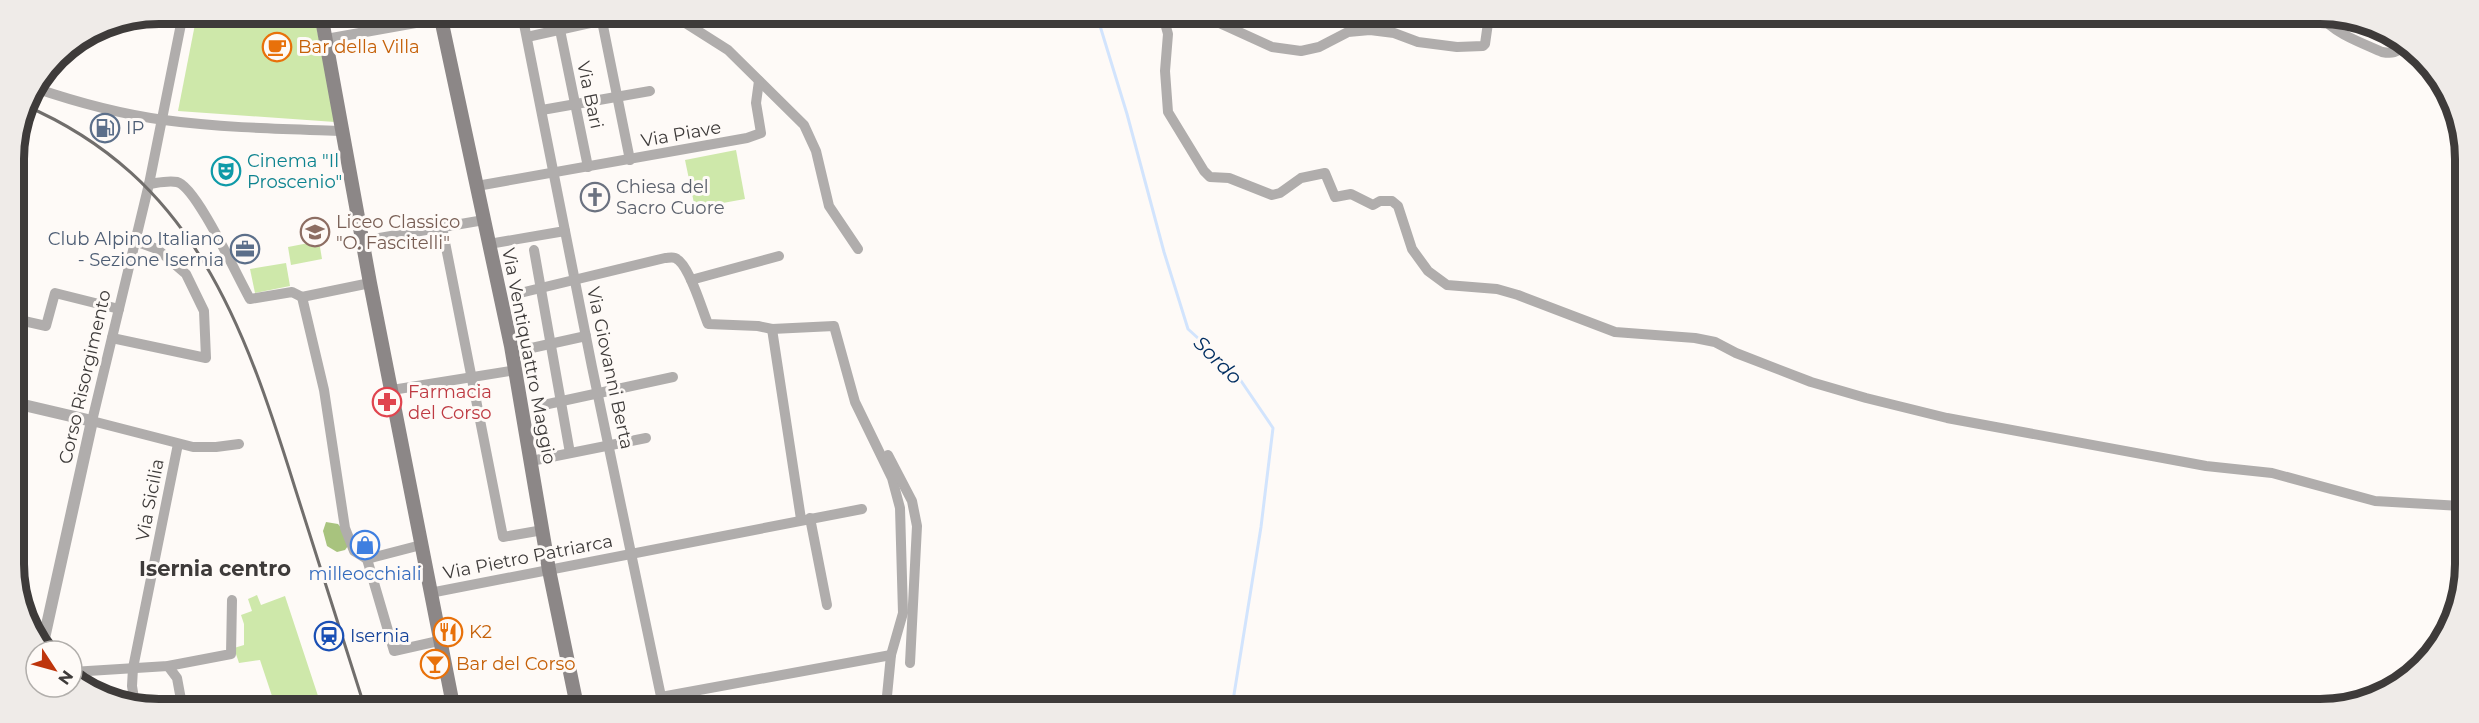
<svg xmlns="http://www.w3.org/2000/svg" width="2479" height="723" font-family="Montserrat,sans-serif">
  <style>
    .green { fill: #cee8aa }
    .forest { fill: #a8c37e }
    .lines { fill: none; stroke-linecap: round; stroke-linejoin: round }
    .stream { stroke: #d2e4fd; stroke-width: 3 }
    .minor { stroke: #b0adac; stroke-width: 10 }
    .tertiary { stroke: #b0adac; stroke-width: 12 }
    .secondary { stroke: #8c8787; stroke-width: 14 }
    .rail { stroke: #716e6c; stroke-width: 3 }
    .labels { text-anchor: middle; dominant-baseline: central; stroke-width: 6; stroke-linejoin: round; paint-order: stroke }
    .food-label { font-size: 18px; fill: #c56008; stroke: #fefaf7; text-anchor: start }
    .street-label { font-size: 18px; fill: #3e3b3a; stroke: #fefaf7 }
    .service-label { font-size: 18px; fill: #4e5e75; stroke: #fefaf7; text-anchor: start }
    .culture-label { font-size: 18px; fill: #0d838f; stroke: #fefaf7; text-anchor: start }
    .worship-label { font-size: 18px; fill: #5b616d; stroke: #fefaf7; text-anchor: start }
    .education-label { font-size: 18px; fill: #785e54; stroke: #fefaf7; text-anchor: start }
    .health-label { font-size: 18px; fill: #be3a42; stroke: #fefaf7; text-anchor: start }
    .shop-label { font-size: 18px; fill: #366cbe; stroke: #fefaf7 }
    .transit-label { font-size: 18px; fill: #164399; stroke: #fefaf7; text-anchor: start }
    .water-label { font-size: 20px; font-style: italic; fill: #012e61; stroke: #fefaf7 }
    .quarter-label { font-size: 21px; font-weight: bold; fill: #3e3b3a; stroke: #fefaf7 }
    .rim { fill: none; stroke: #3e3b3a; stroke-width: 8 }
  </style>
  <rect width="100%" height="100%" fill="#fefaf7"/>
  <!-- green -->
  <g class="green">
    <path d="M197,14H314L335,122L178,111Z"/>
    <path d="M736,150L745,199L695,208L685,160Z"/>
    <path d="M319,241L322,259L291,265L288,247Z"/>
    <path d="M286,263L290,286L255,293L250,269Z"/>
    <path d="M257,595L261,605L285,596L321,705H275L260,660L239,663L234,648L244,645V624L241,615L252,611L248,599Z"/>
  </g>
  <!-- forest -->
  <path class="forest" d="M326,522L338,524L343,530L348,546L345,550L337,552L327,546L323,531Z"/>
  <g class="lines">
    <!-- stream -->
    <path class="stream" d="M1097,16L1127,114L1164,252L1188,329L1235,372L1273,428L1261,527L1232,707"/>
    <!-- minor -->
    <g class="minor">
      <path d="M183,14L149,184L92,421L193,447H216L239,444"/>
      <path d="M522,14L592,367L663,706"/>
      <path d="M663,15L676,17L728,50L804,125L816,151L829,206L858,249"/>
      <path d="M1163,16L1168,34L1165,71L1168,112L1204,171L1210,177L1229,178L1272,195L1280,193L1301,178L1325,173L1335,197L1351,194L1373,205L1380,201H1392L1398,206L1412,249L1428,271L1447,285L1497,289L1518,295L1615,332L1695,338L1715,342L1736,353L1811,382L1866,398L1947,418L2206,466L2272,473L2375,501L2461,506"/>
      <path d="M1204,16L1272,47L1301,51L1319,47L1348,32L1370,30L1394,33L1418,42L1457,47L1483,46L1485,44L1488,23L1486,16"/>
      <path d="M2324,18C2331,32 2367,45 2382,52C2392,54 2397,53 2403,45"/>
      <path d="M602,21L630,160"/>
      <path d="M560,30L588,167"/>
      <path d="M527,37L617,17L645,15"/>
      <path d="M326,39L466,14"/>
      <path d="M35,88C76,102 121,114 164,120C223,128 284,129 343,131"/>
      <path d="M542,110L650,91"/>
      <path d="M149,184C157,183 168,180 177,182C196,186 238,278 250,299L292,292L302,297"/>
      <path d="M477,186L747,138L761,133L756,103L759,81"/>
      <path d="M442,227L503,537L543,530"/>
      <path d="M362,241L484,220"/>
      <path d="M489,244L565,231"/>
      <path d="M534,250L570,453"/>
      <path d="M691,280L779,256"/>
      <path d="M516,294L665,258C668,258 672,257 675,258C689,263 702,310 708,324L758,326L772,329L834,326L855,402L892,478L900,508L903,613L891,655L886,706"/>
      <path d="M302,297L324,390L345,528L354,551L367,559"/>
      <path d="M302,297L370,283"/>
      <path d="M15,319L46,326L55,293L119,309"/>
      <path d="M772,329L801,519"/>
      <path d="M112,338L206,358L204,311L186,274L157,249L135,241"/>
      <path d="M527,349L586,336"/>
      <path d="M392,390L516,370"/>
      <path d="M539,406L673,377"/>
      <path d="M888,455L912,501L917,526L910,663"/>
      <path d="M531,461L646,438"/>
      <path d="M810,518L827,605"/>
      <path d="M421,545L367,559L394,651L434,642L440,643"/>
      <path d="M430,593L862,509"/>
      <path d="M168,666L177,678L182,705"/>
      <path d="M72,672L168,666L231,654L232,600"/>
      <path d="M661,697L891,655"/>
      <path d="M135,705L132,686L133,668L178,444"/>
      <path d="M258,705L262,704"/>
    </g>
    <!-- tertiary -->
    <path class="tertiary" d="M15,403L92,421L43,643"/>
    <!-- secondary -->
    <g class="secondary">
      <path d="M321,14L370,283L453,705"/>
      <path d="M440,14L511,346L549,570L577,706"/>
    </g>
    <!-- rail -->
    <path class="rail" d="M24,105C194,178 244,325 295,488C318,560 341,633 364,705"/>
  </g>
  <!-- icons -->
  <defs>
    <g id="cafe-ring" transform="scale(1.5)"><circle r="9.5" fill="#fefaf7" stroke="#e8710a" stroke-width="1.5"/><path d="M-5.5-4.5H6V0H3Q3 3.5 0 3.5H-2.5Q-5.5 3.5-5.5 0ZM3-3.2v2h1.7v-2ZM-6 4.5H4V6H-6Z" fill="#e8710a"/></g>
    <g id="fuel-ring" transform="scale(1.5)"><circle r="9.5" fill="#fefaf7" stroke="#5c6f8a" stroke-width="1.5"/><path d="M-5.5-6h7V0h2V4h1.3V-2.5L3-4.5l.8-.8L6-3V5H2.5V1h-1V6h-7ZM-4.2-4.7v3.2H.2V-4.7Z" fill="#5c6f8a"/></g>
    <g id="theatre-ring" transform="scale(1.5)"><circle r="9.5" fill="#fefaf7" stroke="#0f9aa8" stroke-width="1.5"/><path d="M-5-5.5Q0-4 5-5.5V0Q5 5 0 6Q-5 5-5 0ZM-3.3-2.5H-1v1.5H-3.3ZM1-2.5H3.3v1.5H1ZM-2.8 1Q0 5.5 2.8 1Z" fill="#0f9aa8"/></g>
    <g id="church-ring" transform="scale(1.5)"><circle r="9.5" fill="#fefaf7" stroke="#6b7280" stroke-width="1.5"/><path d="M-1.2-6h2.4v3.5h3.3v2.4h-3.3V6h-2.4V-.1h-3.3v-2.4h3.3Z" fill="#6b7280"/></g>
    <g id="school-ring" transform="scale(1.5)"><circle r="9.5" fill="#fefaf7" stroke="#8d6e63" stroke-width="1.5"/><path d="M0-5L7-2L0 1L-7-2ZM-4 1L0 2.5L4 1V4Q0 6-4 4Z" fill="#8d6e63"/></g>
    <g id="office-ring" transform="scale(1.5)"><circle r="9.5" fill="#fefaf7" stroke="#5c6f8a" stroke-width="1.5"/><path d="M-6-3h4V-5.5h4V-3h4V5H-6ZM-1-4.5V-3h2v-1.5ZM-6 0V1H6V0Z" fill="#5c6f8a"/></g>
    <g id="pharmacy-ring" transform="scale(1.5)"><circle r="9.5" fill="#fefaf7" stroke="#e0444e" stroke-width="1.5"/><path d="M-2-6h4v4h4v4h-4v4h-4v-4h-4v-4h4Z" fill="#e0444e"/></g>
    <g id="shop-ring" transform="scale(1.5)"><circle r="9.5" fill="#fefaf7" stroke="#3f7fe0" stroke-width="1.5"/><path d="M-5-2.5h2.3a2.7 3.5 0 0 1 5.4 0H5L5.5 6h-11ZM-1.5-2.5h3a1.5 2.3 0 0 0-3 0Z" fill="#3f7fe0"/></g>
    <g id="restaurant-ring" transform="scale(1.5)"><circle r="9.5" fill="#fefaf7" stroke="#e8710a" stroke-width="1.5"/><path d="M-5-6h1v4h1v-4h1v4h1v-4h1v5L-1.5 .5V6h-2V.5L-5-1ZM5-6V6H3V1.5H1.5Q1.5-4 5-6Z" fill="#e8710a"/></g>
    <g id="station-ring" transform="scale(1.5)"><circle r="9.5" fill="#fefaf7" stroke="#1a4fb4" stroke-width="1.5"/><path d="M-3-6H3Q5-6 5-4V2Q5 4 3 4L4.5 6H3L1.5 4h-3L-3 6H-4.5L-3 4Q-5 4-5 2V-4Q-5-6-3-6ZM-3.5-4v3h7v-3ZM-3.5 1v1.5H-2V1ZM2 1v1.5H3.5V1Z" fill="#1a4fb4"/></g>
    <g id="bar-ring" transform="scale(1.5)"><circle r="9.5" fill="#fefaf7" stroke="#e8710a" stroke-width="1.5"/><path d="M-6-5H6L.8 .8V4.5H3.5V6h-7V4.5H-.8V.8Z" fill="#e8710a"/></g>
  </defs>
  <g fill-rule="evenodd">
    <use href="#cafe-ring" x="277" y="47"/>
    <use href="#fuel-ring" x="105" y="128"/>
    <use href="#theatre-ring" x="226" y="171"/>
    <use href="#church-ring" x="595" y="197"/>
    <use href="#school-ring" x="315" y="232"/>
    <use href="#office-ring" x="245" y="249"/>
    <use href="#pharmacy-ring" x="387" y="402"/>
    <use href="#shop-ring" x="365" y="545"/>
    <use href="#restaurant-ring" x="448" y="632"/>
    <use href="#station-ring" x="329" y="636"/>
    <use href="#bar-ring" x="435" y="664"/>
  </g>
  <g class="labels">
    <!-- food labels -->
    <g class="food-label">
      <text x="298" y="47">Bar della Villa</text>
      <text x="469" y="632">K2</text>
      <text x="456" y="664">Bar del Corso</text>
    </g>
    <!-- street labels -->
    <g class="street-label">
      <text transform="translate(590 95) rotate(78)">Via Bari</text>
      <text transform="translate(681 134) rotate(-10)">Via Piave</text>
      <text transform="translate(529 356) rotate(79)">Via Ventiquattro Maggio</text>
      <text transform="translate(610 368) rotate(78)">Via Giovanni Berta</text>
      <text transform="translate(85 377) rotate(-77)">Corso Risorgimento</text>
      <text transform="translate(150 500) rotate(-79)">Via Sicilia</text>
      <text transform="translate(528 557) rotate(-11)">Via Pietro Patriarca</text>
    </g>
    <!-- service labels -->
    <g class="service-label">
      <text x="126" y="128">IP</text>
      <text x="224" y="239" text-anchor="end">Club Alpino Italiano<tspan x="224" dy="21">- Sezione Isernia</tspan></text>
    </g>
    <!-- culture labels -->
    <g class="culture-label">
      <text x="247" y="161">Cinema "Il<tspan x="247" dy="21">Proscenio"</tspan></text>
    </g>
    <!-- worship labels -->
    <g class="worship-label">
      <text x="616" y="187">Chiesa del<tspan x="616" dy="21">Sacro Cuore</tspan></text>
    </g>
    <!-- education labels -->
    <g class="education-label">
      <text x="336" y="222">Liceo Classico<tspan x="336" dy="21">"O. Fascitelli"</tspan></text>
    </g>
    <!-- health labels -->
    <g class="health-label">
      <text x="408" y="392">Farmacia<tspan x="408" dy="21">del Corso</tspan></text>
    </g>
    <!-- shop labels -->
    <g class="shop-label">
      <text x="365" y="574">milleocchiali</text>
    </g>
    <!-- transit labels -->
    <g class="transit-label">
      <text x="350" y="636">Isernia</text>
    </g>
    <!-- water labels -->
    <g class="water-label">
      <text transform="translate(1218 360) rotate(45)">Sordo</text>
    </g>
    <!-- quarter labels -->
    <g class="quarter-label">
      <text x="215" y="568">Isernia centro</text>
    </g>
  </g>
  <!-- crop -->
  <path d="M0 0H2479V723H0ZM159 24H2320A135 135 0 0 1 2455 159V564A135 135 0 0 1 2320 699H159A135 135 0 0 1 24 564V159A135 135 0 0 1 159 24Z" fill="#efebe8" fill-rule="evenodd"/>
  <path class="rim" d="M159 24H2320A135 135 0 0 1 2455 159V564A135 135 0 0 1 2320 699H159A135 135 0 0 1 24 564V159A135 135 0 0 1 159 24Z"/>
  <!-- north arrow -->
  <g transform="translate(54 669) rotate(126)"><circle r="28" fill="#fefaf7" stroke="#b1aeab" stroke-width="1.5"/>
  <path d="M0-4.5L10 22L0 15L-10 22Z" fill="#be350c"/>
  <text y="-9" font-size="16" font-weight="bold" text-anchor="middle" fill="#3e3b3a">N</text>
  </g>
</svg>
